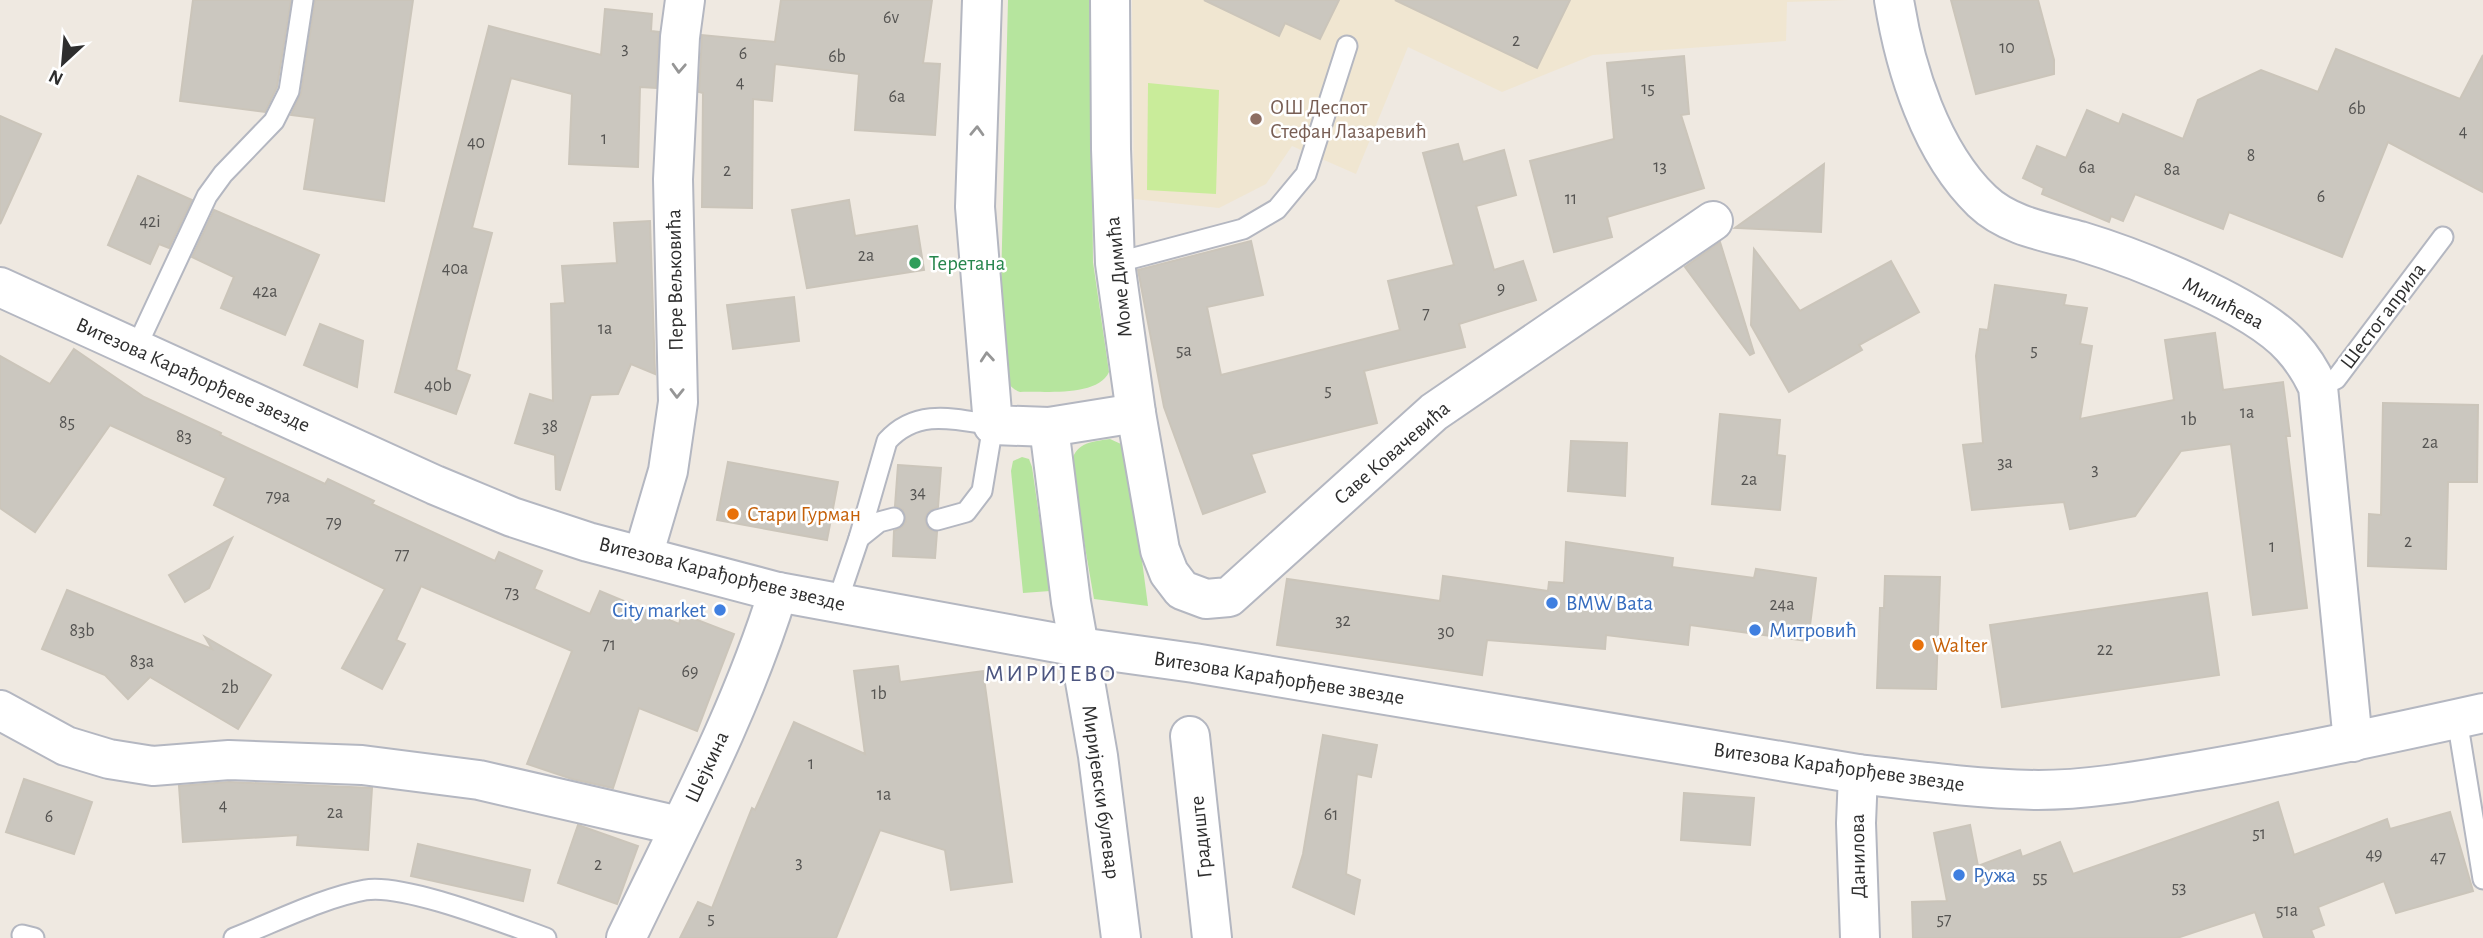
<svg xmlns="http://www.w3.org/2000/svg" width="2483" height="938" font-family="'Alegreya Sans',sans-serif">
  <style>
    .education { fill: #f0e6d1 }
    .green { fill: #b6e59e }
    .pitch { fill: #c9ec9a }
    .building { fill: #cbc7bf; stroke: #cbc5ba; stroke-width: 2 }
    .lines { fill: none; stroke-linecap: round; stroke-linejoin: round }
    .lane-casing { stroke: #b4b7c1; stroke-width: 23 }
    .street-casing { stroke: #b4b7c1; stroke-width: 42 }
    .secondary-casing { stroke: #b4b7c1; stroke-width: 42 }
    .lane { stroke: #fff; stroke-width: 19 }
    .street { stroke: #fff; stroke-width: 38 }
    .secondary { stroke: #fff; stroke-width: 38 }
    .oneway { stroke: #969696 }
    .education-dot { fill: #8d6e63; stroke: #fff; stroke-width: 2.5 }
    .leisure-dot { fill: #2e9e5b; stroke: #fff; stroke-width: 2.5 }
    .food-dot { fill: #e8710a; stroke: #fff; stroke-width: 2.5 }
    .shop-dot { fill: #3f7fe0; stroke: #fff; stroke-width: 2.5 }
    .labels { text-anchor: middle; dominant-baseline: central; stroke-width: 5; stroke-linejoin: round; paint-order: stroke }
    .number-label { font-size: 18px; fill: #555452 }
    .education-label { font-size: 21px; fill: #785e54; stroke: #fff; text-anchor: start }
    .leisure-label { font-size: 21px; fill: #27864d; stroke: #fff; text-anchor: start }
    .street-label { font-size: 21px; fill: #2e2e2e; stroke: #fff }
    .food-label { font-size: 21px; fill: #c56008; stroke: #fff; text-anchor: start }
    .shop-label { font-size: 21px; fill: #366cbe; stroke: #fff; text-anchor: start }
    .quarter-label { font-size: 24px; letter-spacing: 2px; fill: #4d5680; stroke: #fff }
  </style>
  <rect width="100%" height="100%" fill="#efe9e1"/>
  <!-- education -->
  <path class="education" d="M1132,0H1849L1787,2L1786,41L1593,55L1502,92L1408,47L1356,174L1292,146L1266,184L1219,208L1134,199Z"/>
  <!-- green -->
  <g class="green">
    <path d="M1008,0H1093L1091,54L1093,262L1109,372C1098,397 1044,391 1020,392C1008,388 1005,377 999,366Z"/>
    <path d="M1110,439L1121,444L1128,454L1148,606L1094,599L1071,466C1074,443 1089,442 1110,439Z"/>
    <path d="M1022,457L1029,459L1032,467L1050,591L1023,593L1011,471L1013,461Z"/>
  </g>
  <!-- pitch -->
  <path class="pitch" d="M1148,83L1219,90L1216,194L1147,190Z"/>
  <!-- building -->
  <g class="building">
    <path d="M193,0H291L277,87L265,112L180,101Z"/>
    <path d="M315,0H413L384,201L304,189L315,118L291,115L301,93Z"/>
    <path d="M781,0H932L923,63L940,64L935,135L855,130L859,74L775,64L772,101L753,99L752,208L702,207L703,93L699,92L702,35L775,42Z"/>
    <path d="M1204,0H1339L1320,39L1285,23L1279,36Z"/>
    <path d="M1395,0H1570L1537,68Z"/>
    <path d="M1951,0H2038L2054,60V74L1976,94Z"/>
    <path d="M605,9L652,14L651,31L659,32L656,88L640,87L638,167L569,164L572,94L511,78L472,228L492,233L456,370L470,375L456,414L395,392L489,26L601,55Z"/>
    <path d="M2336,49L2460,99L2483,55V192L2388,142L2342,257L2229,212L2223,229L2135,194L2123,221L2111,216L2109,222L2042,194L2044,188L2023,178L2037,146L2066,158L2087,110L2119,124L2123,114L2183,139L2198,100L2261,70L2318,92Z"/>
    <path d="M1684,56L1689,114L1681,115L1704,188L1607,217L1612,237L1554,252L1530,161L1614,139L1607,63Z"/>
    <path d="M0,116L41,134L0,224Z"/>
    <path d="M1458,144L1463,162L1504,150L1516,195L1476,206L1494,270L1523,261L1536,300L1459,324L1465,347L1364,371L1377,423L1251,454L1265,492L1203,514L1164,407L1138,270L1251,241L1263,295L1207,307L1221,375L1400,330L1388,281L1454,265L1423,153Z"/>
    <path d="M1824,164L1821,232L1735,228Z"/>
    <path d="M138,176L192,200L169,248L159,244L150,264L108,245Z"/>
    <path d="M849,200L855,236L917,226L924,270L807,288L792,210Z"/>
    <path d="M214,210L319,255L285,335L221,308L234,277L192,257Z"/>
    <path d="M650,221L655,374L631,364L618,394L591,395L560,490L556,489L555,455L515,443L530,394L553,401L551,304L565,303L562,266L617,263L614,223Z"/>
    <path d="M1720,242L1754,353L1750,355L1685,267Z"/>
    <path d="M1754,249L1800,311L1891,261L1919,312L1859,345L1862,350L1789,392L1751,325Z"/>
    <path d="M1995,285L2066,295L2064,305L2087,308L2080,344L2092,346L2080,419L2174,400L2165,340L2215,333L2223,390L2283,382L2290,436H2286L2307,608L2253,615L2231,444L2181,451L2135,516L2070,529L2064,502L1972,510L1963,445L1983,443L1976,356L1980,329L1988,330Z"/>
    <path d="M794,297L799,341L733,349L727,305Z"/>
    <path d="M320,324L363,341L357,387L304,365Z"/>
    <path d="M74,349L144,397L221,433L220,435L325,484L328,479L374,501L372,504L495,561L499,552L542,571L534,589L590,614L600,591L679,624L682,614L734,634L697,731L639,708L613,788L572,779L527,764L572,651L421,586L396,640L405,644L382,689L342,668L385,589L214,505L226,478L110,425L35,532L0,508V356L50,384Z"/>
    <path d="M2383,403L2478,405L2477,482H2448L2446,569L2368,566L2369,514L2381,515Z"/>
    <path d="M1720,414L1780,420L1777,455L1785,456L1780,510L1712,504Z"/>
    <path d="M1571,441L1627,443L1625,496L1568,491Z"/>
    <path d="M728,462L838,482L827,540L717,520Z"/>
    <path d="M898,465L941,468L938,507L929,511L925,518L928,528L937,532L935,558L893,556L894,531L902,527L906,521L903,510L895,506Z"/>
    <path d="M232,538L209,588L185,602L169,575Z"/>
    <path d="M1566,542L1673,558L1672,567L1754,578L1756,569L1816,578L1808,641L1690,625L1688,645L1606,635L1605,649L1487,640L1482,675L1277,645L1287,579L1440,601L1443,576L1548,591L1549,582L1564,583Z"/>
    <path d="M1885,576L1940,577L1936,689L1877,688L1880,608H1884Z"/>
    <path d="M67,590L212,649L205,637L271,675L238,729L150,677L128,699L105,675L42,649Z"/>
    <path d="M2207,593L2219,675L2002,707L1990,625Z"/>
    <path d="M898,666L900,682L983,671L1012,882L951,890L945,850L880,830L836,938H680L698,902L712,908L752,808L755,810L794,722L865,754L854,671Z"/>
    <path d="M1323,735L1377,745L1371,777L1357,774L1346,874L1360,880L1354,914L1293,887L1303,854Z"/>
    <path d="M24,779L92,802L74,854L6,832Z"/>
    <path d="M229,782L372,788L368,850L297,845L298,835L183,842L179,786Z"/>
    <path d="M1684,793L1754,798L1750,845L1681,840Z"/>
    <path d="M2278,802L2294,855L2387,819L2390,829L2450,812L2473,891L2396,913L2384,881L2318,907L2324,925L2311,930L2314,938H2264L2255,912L2177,938H1913L1912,902L1947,901L1934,833L1970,825L1978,866L2020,850L2022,857L2060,842L2073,874Z"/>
    <path d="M578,825L638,846L617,904L558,883Z"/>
    <path d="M418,844L530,870L523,901L411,876Z"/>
  </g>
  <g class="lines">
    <!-- lane casing -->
    <g class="lane-casing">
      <g id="lane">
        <path d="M1115,263L1243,229L1277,209L1306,174L1347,46"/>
        <path d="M135,350L207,196L223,174L274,121L289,91L303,0"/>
        <path d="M2318,387L2336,379L2443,237"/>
        <path d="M859,538L879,522L894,518"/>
        <path d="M837,603L859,538L887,441C917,408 954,419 993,425L982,491L966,512L937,520"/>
        <path d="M2457,719L2483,879"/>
        <path d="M22,935L34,938"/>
        <path d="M234,938C275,922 322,898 365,890C404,883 506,924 546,938"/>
      </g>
    </g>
    <!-- street casing -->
    <g class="street-casing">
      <g id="street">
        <path d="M982,0L975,207L993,425L1049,427L1136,413"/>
        <path d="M1110,0L1111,149L1115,263L1136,413L1160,550L1169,573L1182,590L1206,599L1229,597L1434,412L1713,221"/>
        <path d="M1894,0C1905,69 1931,152 1982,201C2008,226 2047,232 2080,241C2136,258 2254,304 2292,347C2303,359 2311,372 2318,387L2353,742"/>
        <path d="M1049,427L1071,602L1079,647"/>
        <path d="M643,556L668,471L678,402L673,179L680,37L685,0"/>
        <path d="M0,710L66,746L109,759L153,766L229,760L362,765L479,780L679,826"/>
        <path d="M1190,736L1212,938"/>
        <path d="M1858,774L1856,823L1860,938"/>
        <path d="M626,938C680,825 741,712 778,592"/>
      </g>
    </g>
    <!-- secondary casing -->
    <g class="secondary-casing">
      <g id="secondary">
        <path d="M0,287L435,485L512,517L588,542L778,592L1079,647L1194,663L1858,774C1918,781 1978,789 2038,790C2093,790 2148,779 2202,770C2296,754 2389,734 2483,713"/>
        <path d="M1079,647L1098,756L1121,938"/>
      </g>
    </g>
    <!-- lane -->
    <use href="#lane" class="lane"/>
    <!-- street -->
    <use href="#street" class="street"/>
    <!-- secondary -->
    <use href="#secondary" class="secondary"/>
  </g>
  <!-- one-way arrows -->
  <defs><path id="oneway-chevron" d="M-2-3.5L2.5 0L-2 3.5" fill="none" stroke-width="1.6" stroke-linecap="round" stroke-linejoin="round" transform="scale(1.75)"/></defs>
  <g class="oneway">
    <use href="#oneway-chevron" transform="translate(679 68) rotate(93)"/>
    <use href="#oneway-chevron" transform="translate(977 131) rotate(-88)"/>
    <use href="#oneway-chevron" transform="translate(987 357) rotate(-95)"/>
    <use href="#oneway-chevron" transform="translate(677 393) rotate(91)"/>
  </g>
  <!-- markers -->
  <circle class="education-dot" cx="1256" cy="119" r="7"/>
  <circle class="leisure-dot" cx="915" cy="263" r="7"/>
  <g class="food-dot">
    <circle cx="733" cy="514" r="7"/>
    <circle cx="1918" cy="645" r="7"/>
  </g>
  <g class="shop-dot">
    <circle cx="1552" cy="603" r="7"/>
    <circle cx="720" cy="610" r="7"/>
    <circle cx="1755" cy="630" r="7"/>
    <circle cx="1959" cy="875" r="7"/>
  </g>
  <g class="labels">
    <!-- number labels -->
    <g class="number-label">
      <text x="891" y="18">6v</text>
      <text x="1516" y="41">2</text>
      <text x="2007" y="48">10</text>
      <text x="625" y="49">3</text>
      <text x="743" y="54">6</text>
      <text x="837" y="57">6b</text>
      <text x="740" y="83">4</text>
      <text x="1648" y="89">15</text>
      <text x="897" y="97">6a</text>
      <text x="2357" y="109">6b</text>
      <text x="2463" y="132">4</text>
      <text x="604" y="139">1</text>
      <text x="476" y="143">40</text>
      <text x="2251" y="156">8</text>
      <text x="1660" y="167">13</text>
      <text x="2087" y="168">6a</text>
      <text x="2172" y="170">8a</text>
      <text x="727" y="171">2</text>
      <text x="2321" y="197">6</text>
      <text x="1571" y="199">11</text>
      <text x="150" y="222">42i</text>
      <text x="866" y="256">2a</text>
      <text x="455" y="269">40a</text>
      <text x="1501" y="289">9</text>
      <text x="265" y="292">42a</text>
      <text x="1426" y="314">7</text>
      <text x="605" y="329">1a</text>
      <text x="1184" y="351">5a</text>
      <text x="2034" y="351">5</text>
      <text x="438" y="386">40b</text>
      <text x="1328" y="391">5</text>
      <text x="2247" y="413">1a</text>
      <text x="2189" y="420">1b</text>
      <text x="67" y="423">85</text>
      <text x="550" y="427">38</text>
      <text x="184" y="437">83</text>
      <text x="2430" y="443">2a</text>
      <text x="2005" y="463">3a</text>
      <text x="2095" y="470">3</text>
      <text x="1749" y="480">2a</text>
      <text x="918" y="493">34</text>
      <text x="278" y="497">79a</text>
      <text x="334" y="523">79</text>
      <text x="2408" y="542">2</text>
      <text x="2272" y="547">1</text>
      <text x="402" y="555">77</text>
      <text x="512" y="593">73</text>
      <text x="1782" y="605">24a</text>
      <text x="1343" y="621">32</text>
      <text x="82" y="631">83b</text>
      <text x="1446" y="632">30</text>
      <text x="609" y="645">71</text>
      <text x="2105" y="650">22</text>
      <text x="142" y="662">83a</text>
      <text x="690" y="672">69</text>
      <text x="230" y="688">2b</text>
      <text x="879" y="694">1b</text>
      <text x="811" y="764">1</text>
      <text x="884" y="795">1a</text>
      <text x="223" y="806">4</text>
      <text x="335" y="813">2a</text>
      <text x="1331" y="815">61</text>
      <text x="49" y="817">6</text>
      <text x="2259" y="834">51</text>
      <text x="2374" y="855">49</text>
      <text x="2438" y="858">47</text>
      <text x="799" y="863">3</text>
      <text x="598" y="865">2</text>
      <text x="2040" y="878">55</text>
      <text x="2179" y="888">53</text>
      <text x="2287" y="911">51a</text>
      <text x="711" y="919">5</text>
      <text x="1944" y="920">57</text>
    </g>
    <!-- education labels -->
    <g class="education-label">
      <text x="1270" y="107">ОШ Деспот<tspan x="1270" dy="24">Стефан Лазаревић</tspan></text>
    </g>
    <!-- leisure labels -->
    <g class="leisure-label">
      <text x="929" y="263">Теретана</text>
    </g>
    <!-- street labels -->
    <g class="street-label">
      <text transform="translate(1119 277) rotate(-96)">Моме Димића</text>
      <text transform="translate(675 280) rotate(-91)">Пере Вељковића</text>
      <text transform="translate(2223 303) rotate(28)">Милићева</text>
      <text transform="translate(2383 316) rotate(-53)">Шестог априла</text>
      <text transform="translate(193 375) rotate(24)">Витезова Карађорђеве звезде</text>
      <text transform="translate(1392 453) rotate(-41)">Саве Ковачевића</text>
      <text transform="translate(722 574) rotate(14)">Витезова Карађорђеве звезде</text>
      <text transform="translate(1279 678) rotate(9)">Витезова Карађорђеве звезде</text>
      <text transform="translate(707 767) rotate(-65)">Шејкина</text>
      <text transform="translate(1839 767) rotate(8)">Витезова Карађорђеве звезде</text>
      <text transform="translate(1101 792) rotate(82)">Миријевски булевар</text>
      <text transform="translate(1201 837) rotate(-96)">Градиште</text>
      <text transform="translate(1858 856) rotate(-91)">Данилова</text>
    </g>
    <!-- food labels -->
    <g class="food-label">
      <text x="747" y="514">Стари Гурман</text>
      <text x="1932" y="645">Walter</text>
    </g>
    <!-- shop labels -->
    <g class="shop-label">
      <text x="1566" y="603">BMW Bata</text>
      <text x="706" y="610" text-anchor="end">City market</text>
      <text x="1769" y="630">Митровић</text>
      <text x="1973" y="875">Ружа</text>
    </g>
    <!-- quarter labels -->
    <g class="quarter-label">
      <text x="1051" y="674">МИРИЈЕВО</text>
    </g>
  </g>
  <!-- north arrow -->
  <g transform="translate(63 63) rotate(206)" stroke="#ffffff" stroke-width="5" paint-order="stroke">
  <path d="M0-5L12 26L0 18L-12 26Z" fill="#2e2e2e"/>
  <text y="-10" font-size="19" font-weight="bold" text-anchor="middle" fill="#2e2e2e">N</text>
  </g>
</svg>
